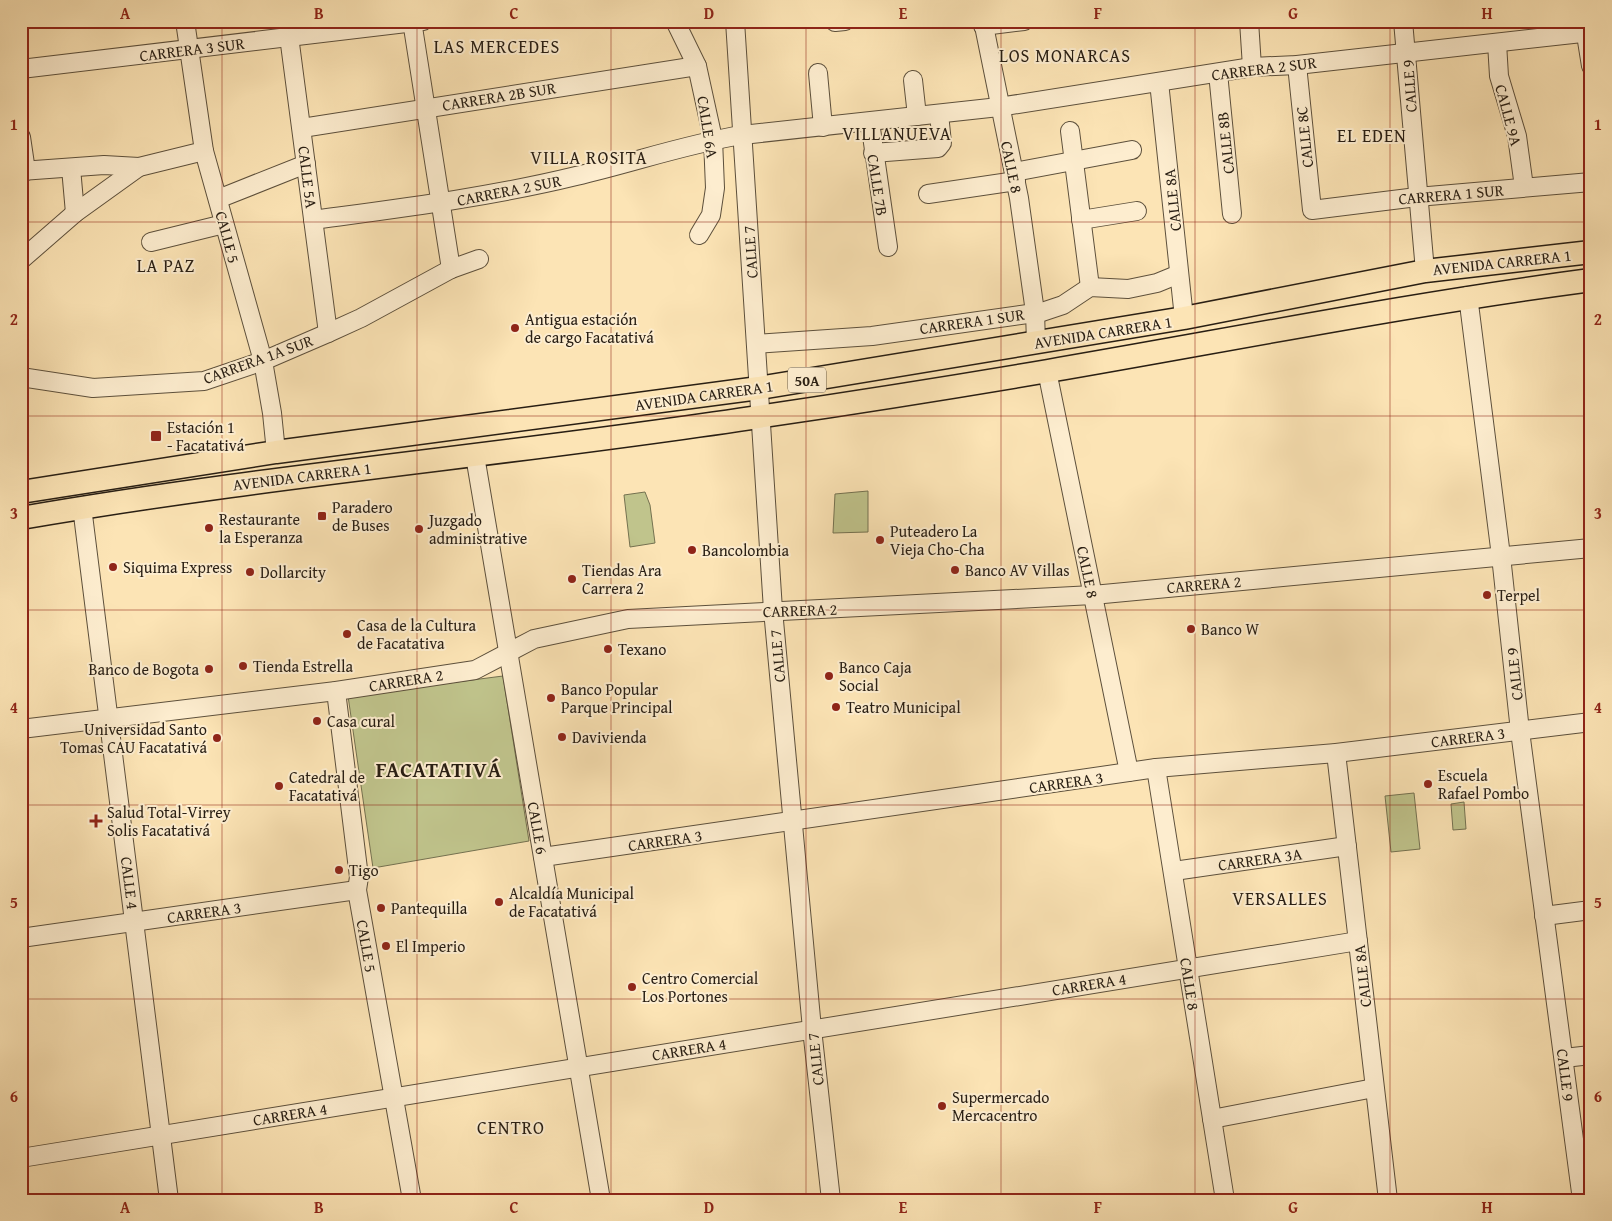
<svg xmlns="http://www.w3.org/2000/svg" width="1612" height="1221" font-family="'Gentium Book Plus',serif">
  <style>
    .green { fill: #c0c48c; stroke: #747150 }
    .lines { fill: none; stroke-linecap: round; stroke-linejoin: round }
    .minor-casing { stroke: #5d503c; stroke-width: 20 }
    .major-casing { stroke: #281e13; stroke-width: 25 }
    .minor { stroke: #fdedcf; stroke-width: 18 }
    .major { stroke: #fce4b5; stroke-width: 22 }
    .grid { fill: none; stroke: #8f2418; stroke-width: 1; stroke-opacity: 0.55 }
    .poi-dot { fill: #8f2418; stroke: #fdedcf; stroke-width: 2 }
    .labels { text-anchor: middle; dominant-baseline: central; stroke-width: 4; stroke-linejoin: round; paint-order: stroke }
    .shield { fill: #fdedcf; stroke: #685c4b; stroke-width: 1 }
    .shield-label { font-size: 15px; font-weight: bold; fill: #281e13 }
    .street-label { font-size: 16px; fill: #281e13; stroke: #fdedcf }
    .poi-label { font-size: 16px; fill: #281e13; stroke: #fdedcf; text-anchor: start }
    .neighbourhood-label { font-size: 18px; letter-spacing: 1px; fill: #281e13; stroke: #fdedcf }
    .district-label { font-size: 21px; font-weight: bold; letter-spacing: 1px; fill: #281e13; stroke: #fdedcf }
    .neatline { fill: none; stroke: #8f2418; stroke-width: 2 }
    .grid-label { font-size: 16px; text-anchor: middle; font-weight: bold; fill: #8f2418 }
  </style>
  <rect width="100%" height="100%" fill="#fce4b5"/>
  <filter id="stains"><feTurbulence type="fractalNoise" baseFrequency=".004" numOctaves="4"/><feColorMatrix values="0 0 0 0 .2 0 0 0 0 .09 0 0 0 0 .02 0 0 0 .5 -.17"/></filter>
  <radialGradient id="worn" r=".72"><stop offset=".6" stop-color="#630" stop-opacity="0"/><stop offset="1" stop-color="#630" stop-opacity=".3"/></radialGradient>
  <!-- green -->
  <g class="green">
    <path d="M868,491V532L833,533L835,494Z"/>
    <path d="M645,492L650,505L655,543L630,547L624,495Z"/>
    <path d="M503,676L529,841L373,868L348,696Z"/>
    <path d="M1414,793L1420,849L1391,852L1385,796Z"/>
    <path d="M1464,802L1466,829L1453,830L1451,804Z"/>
  </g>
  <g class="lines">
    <!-- minor casing -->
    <g class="minor-casing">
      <g id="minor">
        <path d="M185,21L204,151L263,361L272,413L276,452"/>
        <path d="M287,21L328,333"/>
        <path d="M412,21L451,269"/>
        <path d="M675,21L697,66L713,139L715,188L711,215L699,235"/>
        <path d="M735,21L773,610L812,1029L831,1200"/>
        <path d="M983,21L1019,198L1035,312L1036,343"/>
        <path d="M1249,21L1252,67"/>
        <path d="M1403,21L1425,271"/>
        <path d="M835,22L845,21"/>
        <path d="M1584,22L1591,66"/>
        <path d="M983,26L1024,21"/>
        <path d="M1497,43L1499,76L1517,136L1524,187"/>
        <path d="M1297,65L1312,210L1417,197L1591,182"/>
        <path d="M21,69L423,21"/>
        <path d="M818,73L823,127"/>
        <path d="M1218,73L1232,214"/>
        <path d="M913,80L917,116"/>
        <path d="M1159,82L1184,318"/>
        <path d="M870,122L888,247"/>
        <path d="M302,128L697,66"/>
        <path d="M1070,131L1090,287"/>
        <path d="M21,137L26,171"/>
        <path d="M873,153L938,148L942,143L939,114"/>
        <path d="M71,168L75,213"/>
        <path d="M21,171L104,165L139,167"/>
        <path d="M1014,172L1132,150"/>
        <path d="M928,194L1016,181"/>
        <path d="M218,199L306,164"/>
        <path d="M313,220C401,208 490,197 576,176C632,163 686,144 742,135L999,107L1252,67L1297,65L1591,32"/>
        <path d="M1081,220L1137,211"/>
        <path d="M151,242L224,224"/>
        <path d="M21,260L75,213L139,167L204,151"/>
        <path d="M1468,296L1501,556L1520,731L1582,1200"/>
        <path d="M756,344L872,336L1042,312L1063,305L1090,287L1128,289L1157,283L1179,274"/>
        <path d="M1047,371L1129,772"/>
        <path d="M21,377L93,388L204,381L263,361L328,333L361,318L451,269L479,259"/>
        <path d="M475,456L601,1200"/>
        <path d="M82,507L169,1200"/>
        <path d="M336,691L359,877L357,890L412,1200"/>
        <path d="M21,729L336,691L475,670L534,639L628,619L1093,595L1591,548"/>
        <path d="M1336,753L1388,1200"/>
        <path d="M1156,768L1225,1200"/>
        <path d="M543,857L1156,768L1336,753L1591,722"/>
        <path d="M1174,871L1347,846"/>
        <path d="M1544,916L1591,910"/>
        <path d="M21,938L357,890"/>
        <path d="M1564,1058L1591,1055"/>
        <path d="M1212,1119L1374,1088"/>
        <path d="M21,1158L1358,941"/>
      </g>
    </g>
    <!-- major casing -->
    <g class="major-casing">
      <g id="major">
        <path d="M21,492L276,452L759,388L1184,318L1425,271L1591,252"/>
        <path d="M21,518C268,475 517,454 764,416C859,402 954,387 1048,371C1229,340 1409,304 1591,280"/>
      </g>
    </g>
    <!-- minor -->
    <use href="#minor" class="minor"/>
    <!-- major -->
    <use href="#major" class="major"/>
  </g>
  <!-- grid -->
  <path class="grid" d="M222,21V1200M417,21V1200M611,21V1200M806,21V1200M1001,21V1200M1195,21V1200M1390,21V1200M21,222H1591M21,416H1591M21,610H1591M21,805H1591M21,999H1591"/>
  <!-- markers -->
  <g class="poi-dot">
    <circle cx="515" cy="328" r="5"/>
    <rect x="150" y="430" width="12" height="12" rx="2.5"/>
    <rect x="317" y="511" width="10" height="10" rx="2.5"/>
    <circle cx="209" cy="528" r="5"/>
    <circle cx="419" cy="529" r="5"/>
    <circle cx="880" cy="540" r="5"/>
    <circle cx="692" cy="550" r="5"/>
    <circle cx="113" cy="567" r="5"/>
    <circle cx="955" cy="570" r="5"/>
    <circle cx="250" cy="572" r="5"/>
    <circle cx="572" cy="579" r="5"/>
    <circle cx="1487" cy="595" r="5"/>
    <circle cx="1191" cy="629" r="5"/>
    <circle cx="347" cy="634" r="5"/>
    <circle cx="608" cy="649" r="5"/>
    <circle cx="243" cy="666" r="5"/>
    <circle cx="209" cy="669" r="5"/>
    <circle cx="829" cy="676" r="5"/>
    <circle cx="551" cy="698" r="5"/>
    <circle cx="836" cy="707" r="5"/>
    <circle cx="317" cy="721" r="5"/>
    <circle cx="562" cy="737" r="5"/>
    <circle cx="217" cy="738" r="5"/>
    <circle cx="1428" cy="784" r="5"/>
    <circle cx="279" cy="786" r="5"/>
    <path d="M93.5 813.5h5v5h5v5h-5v5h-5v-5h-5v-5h5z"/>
    <circle cx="339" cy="870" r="5"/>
    <circle cx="499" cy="902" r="5"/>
    <circle cx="381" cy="908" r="5"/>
    <circle cx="386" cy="946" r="5"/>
    <circle cx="632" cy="987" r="5"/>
    <circle cx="942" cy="1106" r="5"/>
  </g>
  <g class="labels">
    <!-- shield labels -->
    <rect class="shield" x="788" y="367.5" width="38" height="25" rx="4"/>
    <g class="shield-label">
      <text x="807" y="380">50A</text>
    </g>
    <!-- street labels -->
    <g class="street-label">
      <text transform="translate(192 49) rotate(-7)">CARRERA 3 SUR</text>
      <text transform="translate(1264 68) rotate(-7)">CARRERA 2 SUR</text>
      <text transform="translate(1409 86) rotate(-94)">CALLE 9</text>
      <text transform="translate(499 96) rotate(-9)">CARRERA 2B SUR</text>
      <text transform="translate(1509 115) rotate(75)">CALLE 9A</text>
      <text transform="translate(708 127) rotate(81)">CALLE 6A</text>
      <text transform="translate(1304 137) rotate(-96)">CALLE 8C</text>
      <text transform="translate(1225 143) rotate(-96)">CALLE 8B</text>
      <text transform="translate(1012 167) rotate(78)">CALLE 8</text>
      <text transform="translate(308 177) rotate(83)">CALLE 5A</text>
      <text transform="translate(878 185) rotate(81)">CALLE 7B</text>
      <text transform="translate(509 190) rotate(-11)">CARRERA 2 SUR</text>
      <text transform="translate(1451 194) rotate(-5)">CARRERA 1 SUR</text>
      <text transform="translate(1172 200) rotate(-96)">CALLE 8A</text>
      <text transform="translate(228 237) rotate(75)">CALLE 5</text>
      <text transform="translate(750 252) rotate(-94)">CALLE 7</text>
      <text transform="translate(1502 262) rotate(-6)">AVENIDA CARRERA 1</text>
      <text transform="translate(972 321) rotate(-8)">CARRERA 1 SUR</text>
      <text transform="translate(1103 332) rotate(-9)">AVENIDA CARRERA 1</text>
      <text transform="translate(258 359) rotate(-20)">CARRERA 1A SUR</text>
      <text transform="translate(704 395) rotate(-8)">AVENIDA CARRERA 1</text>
      <text transform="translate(302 476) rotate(-7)">AVENIDA CARRERA 1</text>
      <text transform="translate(1088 572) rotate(78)">CALLE 8</text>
      <text transform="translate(1204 584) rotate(-5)">CARRERA 2</text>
      <text transform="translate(800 610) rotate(-2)">CARRERA 2</text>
      <text transform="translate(777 656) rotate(-95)">CALLE 7</text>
      <text transform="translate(1514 674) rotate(-96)">CALLE 9</text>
      <text transform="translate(406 680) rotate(-9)">CARRERA 2</text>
      <text transform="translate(1468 737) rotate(-7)">CARRERA 3</text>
      <text transform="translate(1066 782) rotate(-8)">CARRERA 3</text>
      <text transform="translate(538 828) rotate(80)">CALLE 6</text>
      <text transform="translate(665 840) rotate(-8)">CARRERA 3</text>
      <text transform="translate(1260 859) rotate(-8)">CARRERA 3A</text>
      <text transform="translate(130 883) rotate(83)">CALLE 4</text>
      <text transform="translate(204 912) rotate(-8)">CARRERA 3</text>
      <text transform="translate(367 946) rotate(80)">CALLE 5</text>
      <text transform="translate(1362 976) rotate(-96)">CALLE 8A</text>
      <text transform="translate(1089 984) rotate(-9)">CARRERA 4</text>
      <text transform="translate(1190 984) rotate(81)">CALLE 8</text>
      <text transform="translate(689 1049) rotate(-9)">CARRERA 4</text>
      <text transform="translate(815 1059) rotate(-96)">CALLE 7</text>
      <text transform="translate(1566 1075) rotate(83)">CALLE 9</text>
      <text transform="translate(290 1114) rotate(-9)">CARRERA 4</text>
    </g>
    <!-- poi labels -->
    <g class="poi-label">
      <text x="525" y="319">Antigua estación<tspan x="525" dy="18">de cargo Facatativá</tspan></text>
      <text x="167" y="427">Estación 1<tspan x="167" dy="18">- Facatativá</tspan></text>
      <text x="332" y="507">Paradero<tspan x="332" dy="18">de Buses</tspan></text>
      <text x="219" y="519">Restaurante<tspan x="219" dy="18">la Esperanza</tspan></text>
      <text x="429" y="520">Juzgado<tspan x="429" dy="18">administrative</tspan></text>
      <text x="890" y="531">Puteadero La<tspan x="890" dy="18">Vieja Cho-Cha</tspan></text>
      <text x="702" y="550">Bancolombia</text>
      <text x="123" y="567">Siquima Express</text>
      <text x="582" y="570">Tiendas Ara<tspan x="582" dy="18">Carrera 2</tspan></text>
      <text x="965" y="570">Banco AV Villas</text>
      <text x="260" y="572">Dollarcity</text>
      <text x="1497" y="595">Terpel</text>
      <text x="357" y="625">Casa de la Cultura<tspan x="357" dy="18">de Facatativa</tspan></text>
      <text x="1201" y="629">Banco W</text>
      <text x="618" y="649">Texano</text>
      <text x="253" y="666">Tienda Estrella</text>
      <text x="839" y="667">Banco Caja<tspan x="839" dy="18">Social</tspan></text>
      <text x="199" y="669" text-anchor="end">Banco de Bogota</text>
      <text x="561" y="689">Banco Popular<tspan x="561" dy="18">Parque Principal</tspan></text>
      <text x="846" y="707">Teatro Municipal</text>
      <text x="327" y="721">Casa cural</text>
      <text x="207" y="729" text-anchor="end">Universidad Santo<tspan x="207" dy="18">Tomas CAU Facatativá</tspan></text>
      <text x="572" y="737">Davivienda</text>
      <text x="1438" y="775">Escuela<tspan x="1438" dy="18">Rafael Pombo</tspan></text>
      <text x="289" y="777">Catedral de<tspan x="289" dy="18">Facatativá</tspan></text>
      <text x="107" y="812">Salud Total-Virrey<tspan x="107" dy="18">Solis Facatativá</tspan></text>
      <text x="349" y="870">Tigo</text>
      <text x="509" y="893">Alcaldía Municipal<tspan x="509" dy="18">de Facatativá</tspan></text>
      <text x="391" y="908">Pantequilla</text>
      <text x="396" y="946">El Imperio</text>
      <text x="642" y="978">Centro Comercial<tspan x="642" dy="18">Los Portones</tspan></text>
      <text x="952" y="1097">Supermercado<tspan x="952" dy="18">Mercacentro</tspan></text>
    </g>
    <!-- neighbourhood labels -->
    <g class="neighbourhood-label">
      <text x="497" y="46">LAS MERCEDES</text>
      <text x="1065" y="55">LOS MONARCAS</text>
      <text x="897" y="133">VILLANUEVA</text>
      <text x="1372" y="135">EL EDEN</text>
      <text x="589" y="157">VILLA ROSITA</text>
      <text x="166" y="265">LA PAZ</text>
      <text x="1280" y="898">VERSALLES</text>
      <text x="511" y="1127">CENTRO</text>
    </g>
    <!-- district labels -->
    <g class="district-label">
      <text x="439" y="769">FACATATIVÁ</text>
    </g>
  </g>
  <!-- margin -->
  <rect width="1612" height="1221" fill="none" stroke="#fce4b5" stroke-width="55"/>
  <rect x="28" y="28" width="1556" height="1166" class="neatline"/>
  <g class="grid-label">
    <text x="125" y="19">A</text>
    <text x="319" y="19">B</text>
    <text x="514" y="19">C</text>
    <text x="709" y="19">D</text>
    <text x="903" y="19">E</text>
    <text x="1098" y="19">F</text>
    <text x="1293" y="19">G</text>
    <text x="1487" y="19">H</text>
    <text x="14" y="130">1</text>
    <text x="1598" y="130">1</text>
    <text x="14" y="325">2</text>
    <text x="1598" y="325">2</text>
    <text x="14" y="519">3</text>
    <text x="1598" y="519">3</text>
    <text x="14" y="713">4</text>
    <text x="1598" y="713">4</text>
    <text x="14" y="908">5</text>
    <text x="1598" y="908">5</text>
    <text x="14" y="1102">6</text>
    <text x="1598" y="1102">6</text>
    <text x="125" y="1213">A</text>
    <text x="319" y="1213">B</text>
    <text x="514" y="1213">C</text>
    <text x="709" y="1213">D</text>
    <text x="903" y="1213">E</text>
    <text x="1098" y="1213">F</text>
    <text x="1293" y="1213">G</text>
    <text x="1487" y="1213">H</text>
  </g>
  <rect width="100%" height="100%" filter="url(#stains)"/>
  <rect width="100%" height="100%" fill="url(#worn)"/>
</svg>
